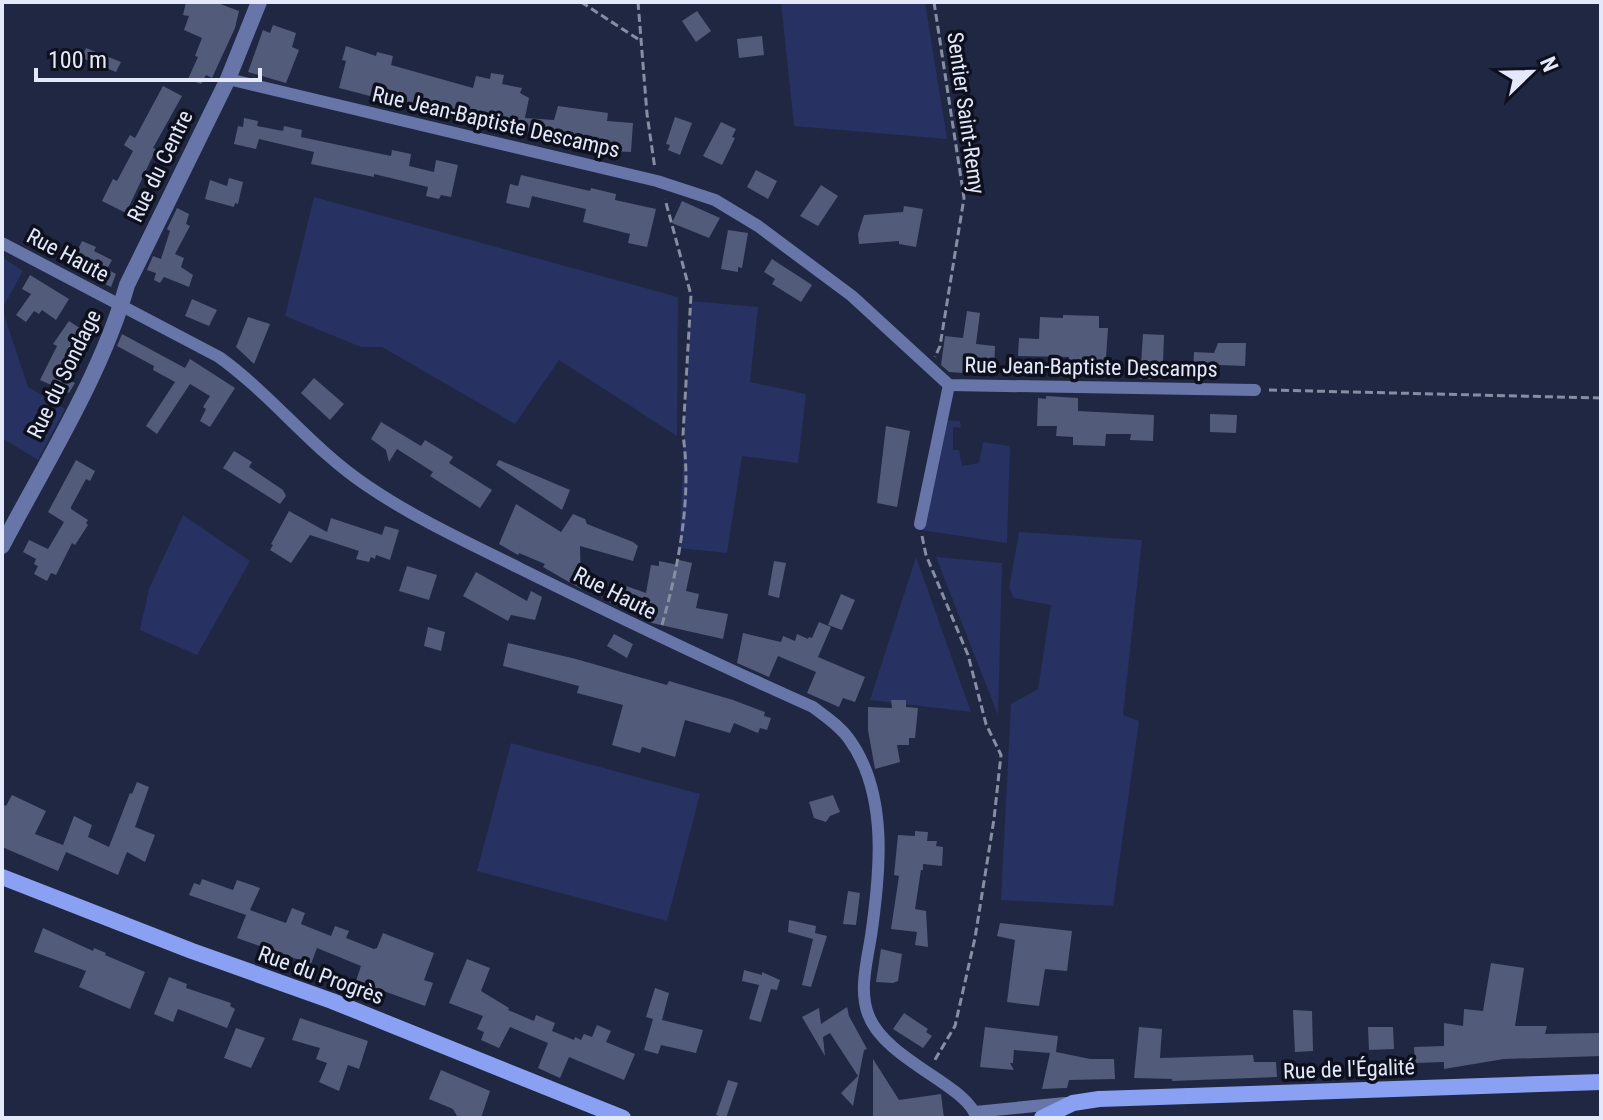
<svg xmlns="http://www.w3.org/2000/svg" width="1603" height="1120" font-family="'Roboto Condensed',sans-serif">
  <style>
    .green { fill: #273162 }
    .building { fill: #525b79 }
    .lines { fill: none; stroke-linecap: round; stroke-linejoin: round }
    .path { stroke: #878da3; stroke-width: 3; stroke-dasharray: 8 4; stroke-linecap: butt }
    .minor { stroke: #6775a8; stroke-width: 12 }
    .tertiary { stroke: #6775a8; stroke-width: 16 }
    .secondary { stroke: #8aa0f2; stroke-width: 16 }
    .labels { text-anchor: middle; dominant-baseline: central; stroke-width: 7; stroke-linejoin: round; paint-order: stroke }
    .street-label { font-size: 22px; fill: #e3e9fb; stroke: #0e111d }
  </style>
  <rect width="100%" height="100%" fill="#202742"/>
  <!-- green -->
  <g class="green">
    <path d="M781,2H925L947,139L794,126Z"/>
    <path d="M314,197L678,297L677,436L559,360L515,424L382,347H361L285,316Z"/>
    <path d="M2,257L23,271L2,309L28,387L65,409L38,460L2,438Z"/>
    <path d="M691,301L758,307L750,382L806,394L798,463L742,456L727,553L679,548Z"/>
    <path d="M942,420L960,421L961,428L953,427V450H959L962,466L979,463L983,442L1010,446L1007,543L921,530Z"/>
    <path d="M183,515L250,561L197,655L140,630L149,589Z"/>
    <path d="M1019,532L1142,540L1123,715L1139,721L1113,906L1001,900L1011,704L1038,689L1051,605L1014,598L1009,588Z"/>
    <path d="M916,557L971,712L870,700Z"/>
    <path d="M936,557L1002,563L998,715Z"/>
    <path d="M511,743L700,794L667,921L477,871Z"/>
  </g>
  <!-- building -->
  <g class="building">
    <path d="M186,2H215L239,11L235,28L212,78L206,75L201,84L188,79L198,57L195,56L202,38L184,30L189,16L183,15Z"/>
    <path d="M697,11L711,31L696,42L682,21Z"/>
    <path d="M273,25L296,33L292,47L299,50L286,83L248,72L263,30L270,33Z"/>
    <path d="M762,36L764,55L739,58L737,39Z"/>
    <path d="M346,46L376,56L377,52L393,56L391,65L473,88L476,76L490,79L491,73L504,75L502,84L522,88L520,93L529,98L525,118L554,120L558,106L608,113L607,121L633,123L631,152L608,151L607,156L594,154L595,146L578,144L579,137L539,129V134L486,126L339,88L346,61L342,60Z"/>
    <path d="M86,48L121,62L116,72L82,58Z"/>
    <path d="M163,86L182,96L153,148L156,149L126,213L102,201L113,179L117,181L133,151L124,145L130,135L135,138Z"/>
    <path d="M675,117L692,123L680,155L668,150L670,145L666,144Z"/>
    <path d="M244,118L258,121L257,126L283,131L284,126L302,130L301,137L391,156L392,150L411,154L409,166L434,172L436,160L458,165L451,197L441,195L439,199L426,196L428,187L374,174V177L311,164L314,152L259,139L256,149L234,144L238,126L243,127Z"/>
    <path d="M721,122L736,129L732,137L735,138L722,165L703,156Z"/>
    <path d="M756,170L777,181L768,199L747,187Z"/>
    <path d="M521,175L590,191L591,188L616,194L615,200L656,209L647,247L628,243L630,234L583,222L586,209L532,196L529,208L506,203L510,184L518,186Z"/>
    <path d="M229,178L243,182L238,204L235,203L234,207L205,199L210,180L227,186Z"/>
    <path d="M821,185L838,196L818,226L800,216Z"/>
    <path d="M682,201L720,218L709,238L672,223Z"/>
    <path d="M904,206L923,209L916,247L899,244V241L859,244L858,234L864,215L903,212Z"/>
    <path d="M177,208L189,214L186,224L190,226L175,254L184,258L181,267L193,275L189,287L164,277L160,283L154,280L156,273L147,270L153,256L161,259L170,231L167,229Z"/>
    <path d="M728,230L748,233L742,268L738,267V272L721,269Z"/>
    <path d="M82,241L96,247L94,251L112,260L107,269L116,274L111,287L78,270L82,260L75,256Z"/>
    <path d="M772,259L812,285L801,302L772,284L775,279L764,272Z"/>
    <path d="M30,275L69,299L56,320L42,310L39,314L34,311L26,322L16,315L31,294L22,289Z"/>
    <path d="M192,299L217,310L209,326L185,316Z"/>
    <path d="M967,311L980,313L976,344L995,346L994,375L949,372L941,365L945,336L963,338Z"/>
    <path d="M1063,315L1099,316V328H1108L1105,372L1069,368V357L1018,356L1019,338L1039,339L1040,317L1063,318Z"/>
    <path d="M248,317L270,324L254,364L236,347Z"/>
    <path d="M69,321L87,333L58,375L75,383L69,393L40,380L57,346L53,344Z"/>
    <path d="M122,334L185,368L190,359L235,388L210,427L200,421L206,409L203,407L210,396L190,384L157,434L146,426L175,382L153,370L154,366L117,346Z"/>
    <path d="M1143,334L1164,335L1163,363H1155V379H1140Z"/>
    <path d="M1218,343H1246L1245,366L1218,365L1216,375L1193,374L1194,352L1214,353Z"/>
    <path d="M314,378L344,404L330,420L301,393Z"/>
    <path d="M1046,396L1078,398V411L1154,415L1153,441L1130,440L1131,434H1106L1105,446L1073,445V437L1056,436L1057,426H1037L1038,398L1046,399Z"/>
    <path d="M1210,414L1237,415L1236,433L1210,432Z"/>
    <path d="M381,422L421,446L425,440L453,457L449,463L492,490L480,508L430,476L433,472L397,449L389,462L386,450L371,439Z"/>
    <path d="M886,426L910,431L897,507L877,503Z"/>
    <path d="M234,451L252,462L249,467L283,490L286,496L280,504L223,468Z"/>
    <path d="M76,460L95,471L90,481L86,479L71,507V509L88,520L86,523L88,525L75,545L72,543L56,575L51,573L47,581L34,574L38,566L34,564L36,559L23,552L29,540L48,549L64,522L48,512Z"/>
    <path d="M499,460L570,490L562,510L496,465Z"/>
    <path d="M516,504L561,532L573,514L585,519L587,524L633,542L638,546L633,561L580,546L581,589L543,567L545,564L519,553L518,555L499,544Z"/>
    <path d="M289,511L327,532L331,518L382,535L385,526L399,530L390,560L376,555L375,559L371,557L369,562L356,559L359,551L310,535L291,563L270,550L273,545L271,544Z"/>
    <path d="M679,560L692,563L686,591L699,594L696,608L728,614L723,639L652,623L609,602L612,581L646,593L651,565L659,566V561L678,565Z"/>
    <path d="M774,561L786,563L779,598L768,595Z"/>
    <path d="M407,566L437,575L429,600L399,591Z"/>
    <path d="M476,572L527,601L531,591L542,597L535,620L511,615L508,621L463,596Z"/>
    <path d="M841,594L855,600L842,630L828,625Z"/>
    <path d="M819,622L831,627L818,657L865,677L855,702L843,698L839,707L807,693L816,672L778,656L769,677L737,663L743,633L781,642L783,636L795,641L797,634L808,639L809,637L812,638Z"/>
    <path d="M428,627L445,632L441,651L424,646Z"/>
    <path d="M614,634L633,644L627,658L607,646Z"/>
    <path d="M508,643L576,659L667,685L669,681L733,700L765,712L764,716L771,718L767,730L760,728L758,733L734,723L730,733L685,720L675,757L642,747L640,753L612,745L623,705L577,693L579,686L503,666Z"/>
    <path d="M891,700H906V707L918,708L915,738H909V745H897L900,762L875,769L868,730V707L892,708Z"/>
    <path d="M137,782L149,787L135,827L155,835L145,862L127,852L118,875L66,852L58,871L2,847V804L6,806L12,795L46,811L35,834L63,845L74,816L92,825L88,837L109,847L130,793L132,794Z"/>
    <path d="M833,795L840,812L830,816L826,822L814,818L809,802Z"/>
    <path d="M915,831L928,832L927,841H937L936,846L943,847L942,866L923,864V870H921L915,909L926,911L928,947L915,945L917,932L891,929L899,876L894,875L898,835L915,836Z"/>
    <path d="M202,879L233,890L237,880L260,888L250,910L286,923L292,908L305,913L301,924L331,936L335,926L349,931L346,938L374,949L377,948L383,933L434,953L424,980L433,983L425,1006L356,981L361,966L317,948L311,964L237,938L246,915L189,895L194,883L200,885Z"/>
    <path d="M848,891L860,893L856,925L843,924Z"/>
    <path d="M789,920L816,926L815,933L827,936L811,987L802,985L813,939L788,932Z"/>
    <path d="M1000,923L1072,931L1067,971L1045,969L1039,1006L1007,1002L1015,940L997,936Z"/>
    <path d="M43,928L93,951L94,948L106,953L105,955L145,972L130,1009L79,987L86,971L34,952Z"/>
    <path d="M881,949L902,954L898,981L893,983L876,982Z"/>
    <path d="M467,959L490,968L481,991L509,1008L508,1010L534,1021L536,1015L555,1023L552,1031L574,1040L575,1037L581,1040L584,1034L592,1037L597,1025L611,1031L606,1042L635,1054L624,1080L569,1057L560,1078L538,1068L548,1043L510,1027L499,1048L481,1040L484,1032L477,1029L483,1016L449,1003Z"/>
    <path d="M1491,963L1524,968L1515,1026H1547L1545,1034L1601,1033V1056L1504,1059L1444,1069V1062L1415,1063L1414,1047L1444,1046V1023L1463,1026L1464,1009L1483,1011Z"/>
    <path d="M744,970L762,975V972L780,980L777,990L771,989L761,1022L749,1019L759,985L742,981Z"/>
    <path d="M169,977L187,984L186,988L231,1003L230,1006L235,1009L227,1028L178,1009L173,1022L154,1014Z"/>
    <path d="M655,988L669,993L662,1020L703,1030L696,1053L661,1045L658,1054L644,1050L653,1019L646,1017Z"/>
    <path d="M847,1007L849,1016L867,1049L864,1050L853,1106L841,1093L858,1076L830,1033L823,1037L825,1056L802,1017L819,1008L821,1024Z"/>
    <path d="M1293,1010L1312,1011L1313,1051L1295,1052Z"/>
    <path d="M904,1013L928,1029L926,1032L932,1036L923,1048L893,1029Z"/>
    <path d="M300,1018L368,1041L359,1069L348,1065L339,1091L319,1082L327,1063L316,1059L320,1048L292,1040Z"/>
    <path d="M985,1027L1058,1036L1056,1052L1090,1059H1114L1115,1079L1069,1080L1067,1088L1042,1089L1050,1053L1014,1050L1013,1063H1010L1014,1070L980,1067Z"/>
    <path d="M1139,1027L1162,1029L1160,1058L1253,1055L1254,1062H1276L1277,1077L1172,1081V1079L1134,1078Z"/>
    <path d="M1368,1027H1393L1394,1049L1369,1050Z"/>
    <path d="M236,1028L265,1038L251,1068L224,1058Z"/>
    <path d="M873,1059L899,1100L941,1094L944,1118H873Z"/>
    <path d="M441,1070L490,1091L481,1118H458L453,1109L429,1099Z"/>
    <path d="M728,1080L738,1083L726,1118L716,1115Z"/>
  </g>
  <g class="lines">
    <!-- path -->
    <g class="path">
      <path d="M581,2L641,41"/>
      <path d="M638,2L647,114L655,169"/>
      <path d="M934,2L964,198L940,346L935,357"/>
      <path d="M1269,390L1601,398"/>
      <path d="M922,536L926,555L968,655L986,724L1001,755L994,819L975,938L955,1026L933,1063"/>
      <path d="M662,625C679,565 692,497 683,435L691,295L665,199"/>
    </g>
    <!-- minor -->
    <g class="minor">
      <path d="M228,79L657,181L715,200L758,226L852,296L949,385L1255,390"/>
      <path d="M2,243L219,357C272,395 312,449 366,485C414,518 469,543 521,569C618,617 714,663 813,707C826,717 840,726 849,739C889,794 880,874 871,936C867,961 859,990 868,1014C884,1060 971,1087 976,1118"/>
      <path d="M920,524L949,385"/>
      <path d="M975,1112L1065,1103"/>
    </g>
    <!-- tertiary -->
    <path class="tertiary" d="M2,546C45,464 102,374 127,285L228,79L259,2"/>
    <!-- secondary -->
    <g class="secondary">
      <path d="M2,877L192,951L332,1001L623,1118"/>
      <path d="M1042,1118L1073,1103L1099,1099L1601,1082"/>
    </g>
  </g>
  <g class="labels">
    <!-- street labels -->
    <g class="street-label">
      <text transform="translate(966 113) rotate(82)">Sentier Saint-Remy</text>
      <text transform="translate(496 122) rotate(13)">Rue Jean-Baptiste Descamps</text>
      <text transform="translate(160 166) rotate(-64)">Rue du Centre</text>
      <text transform="translate(68 255) rotate(28)">Rue Haute</text>
      <text transform="translate(1091 367) rotate(1)">Rue Jean-Baptiste Descamps</text>
      <text transform="translate(64 374) rotate(-64)">Rue du Sondage</text>
      <text transform="translate(615 593) rotate(27)">Rue Haute</text>
      <text transform="translate(321 975) rotate(20)">Rue du Progrès</text>
      <text transform="translate(1349 1069) rotate(-2)">Rue de l'Égalité</text>
    </g>
  </g>
  <!-- border -->
  <rect width="1603" height="1120" fill="none" stroke="#e3e9fb" stroke-width="8"/>
  <!-- north arrow -->
  <g transform="translate(1531 72) rotate(67)" stroke="#0e111d" stroke-width="6" paint-order="stroke">
  <path d="M0-6L14 30L0 20L-14 30Z" fill="#e3e9fb"/>
  <text y="-12" font-size="22" font-weight="bold" text-anchor="middle" fill="#e3e9fb">N</text>
  </g>
  <!-- scale -->
  <path d="M36 68v12h224v-12" fill="none" stroke="#e3e9fb" stroke-width="4"/>
  <text x="48" y="68" font-size="24" fill="#e3e9fb" stroke="#0e111d" stroke-width="6" paint-order="stroke">100 m</text>
</svg>
